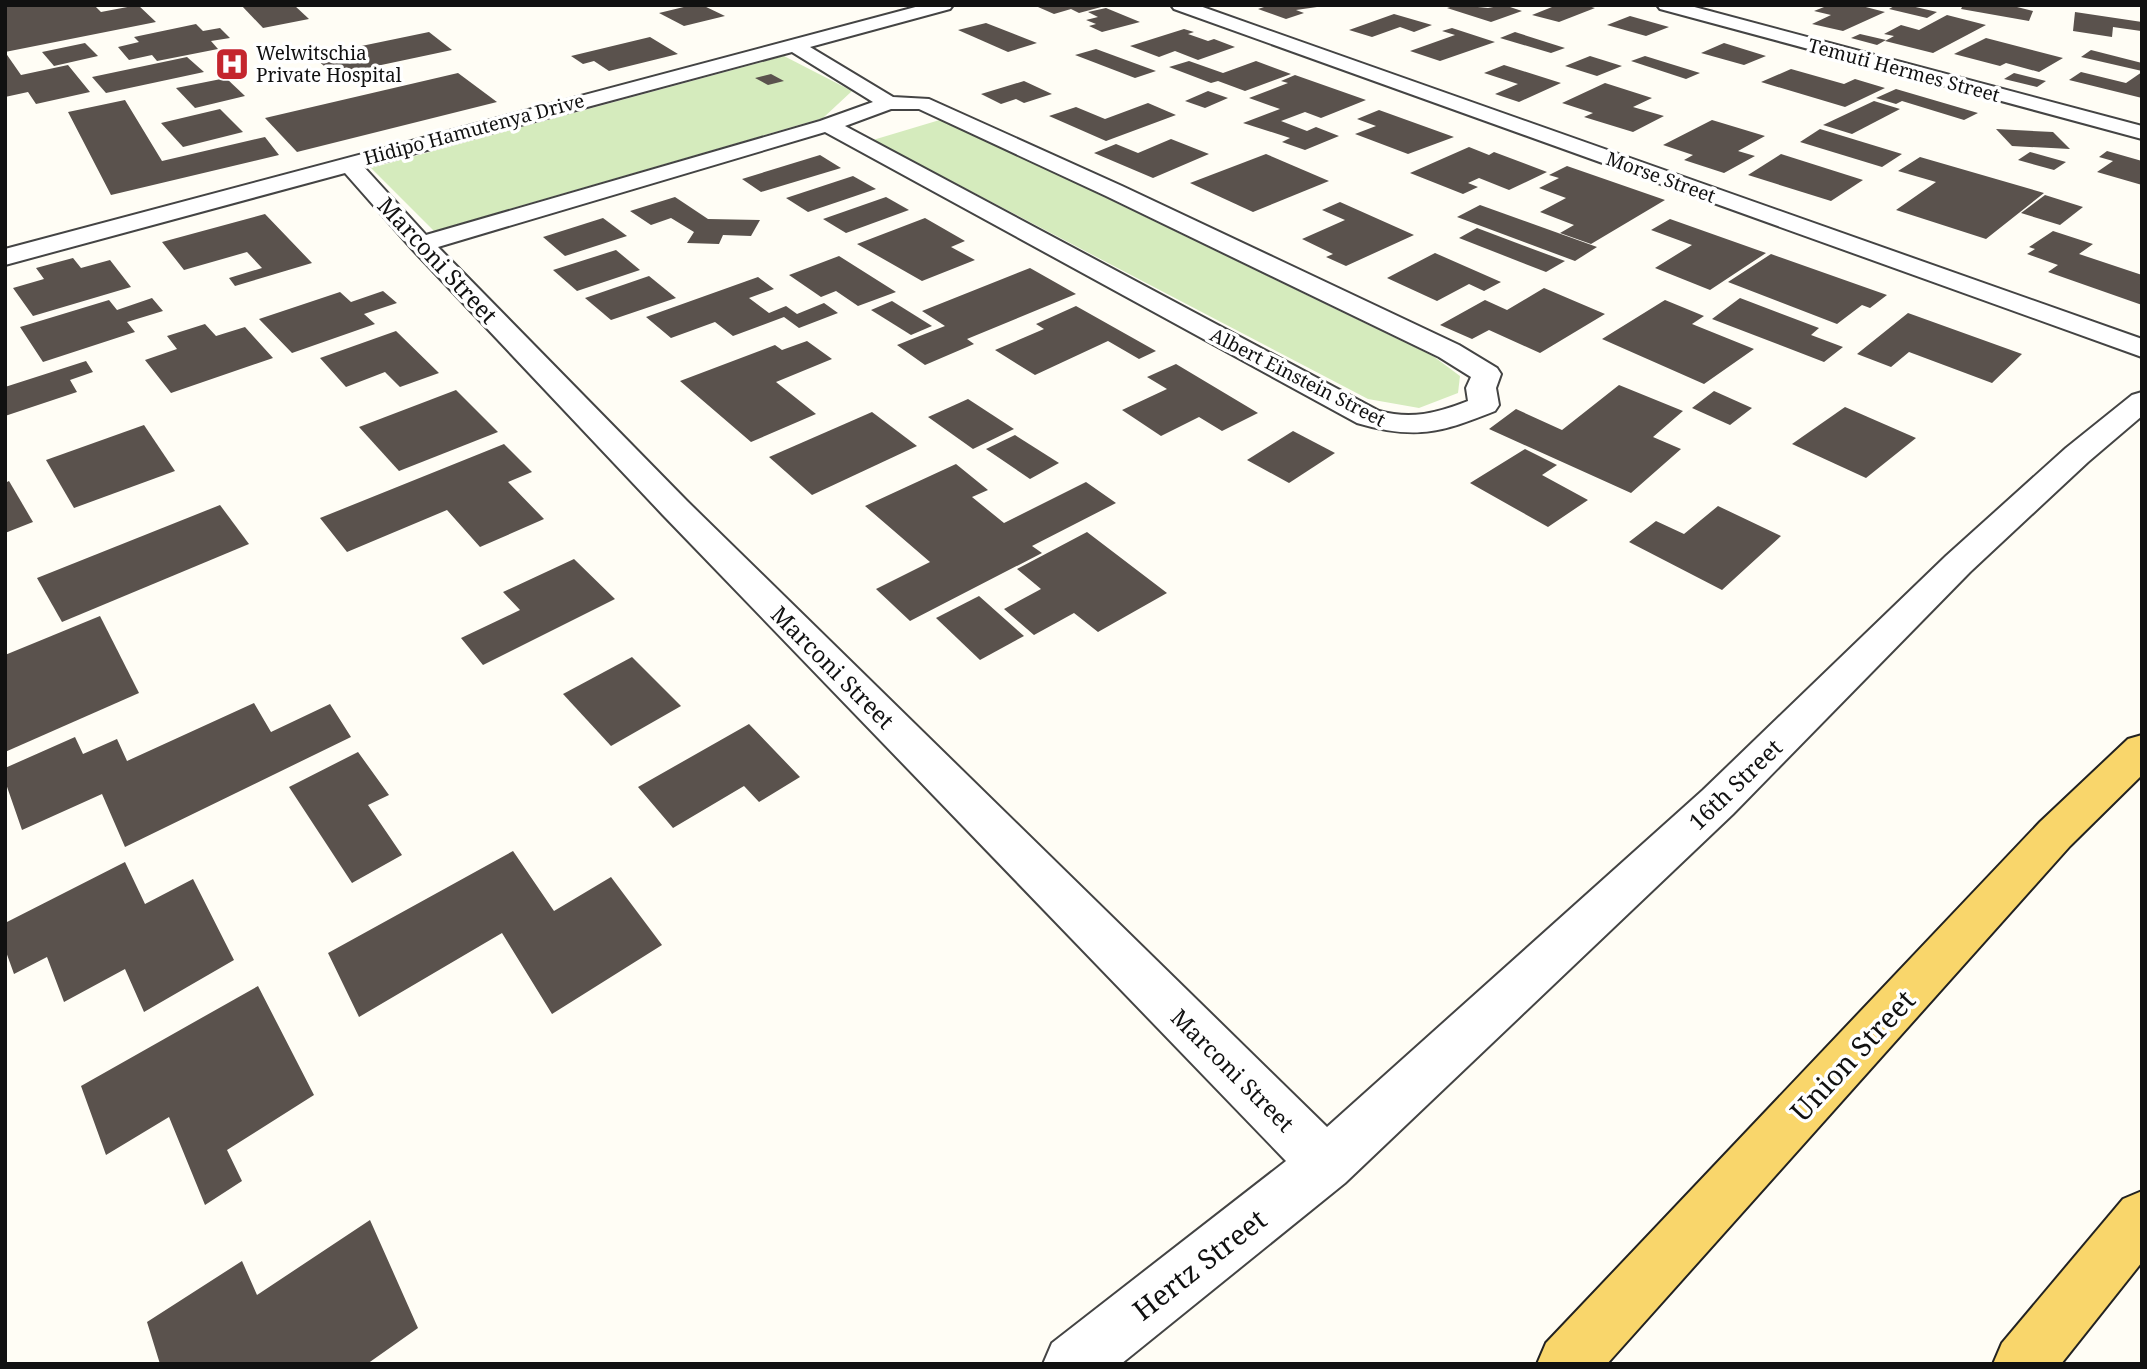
<svg xmlns="http://www.w3.org/2000/svg" width="2147" height="1369" font-family="'Noto Serif',serif">
  <style>
    .green { fill: #d5ebbd }
    .building { fill: #5a524d }
    .lines { fill: none; stroke-linecap: round; stroke-linejoin: round }
    .minor-casing { stroke: #444; stroke-width: 4 }
    .major-casing { stroke: #222; stroke-width: 4 }
    .minor { fill: #fff; fill-rule: evenodd }
    .major { fill: #f9d66b; fill-rule: evenodd }
    .labels { text-anchor: middle; dominant-baseline: central; stroke-width: 7; stroke-linejoin: round; paint-order: stroke }
    .far-poi-label { font-size: 19px; fill: #111; stroke: #fff; text-anchor: start }
    .far-street-label { font-size: 19px; fill: #111; stroke: #fff }
    .street-label { font-size: 23px; fill: #111; stroke: #fff }
    .near-street-label { font-size: 28px; fill: #111; stroke: #fff }
  </style>
  <rect width="100%" height="100%" fill="#fffdf5"/>
  <!-- green -->
  <g class="green">
    <path d="M784,56L852,91L823,118L434,231L371,168Z"/>
    <path d="M943,119L1433,356L1460,376L1458,393L1419,408L1368,399L873,140Z"/>
  </g>
  <!-- building -->
  <g class="building">
    <path d="M5,5H94L101,12L138,5L156,22L5,52L21,75L68,65L90,92L36,104L28,92L5,97Z"/>
    <path d="M241,5H294L309,19L263,28Z"/>
    <path d="M692,5H702L725,16L684,26L659,13Z"/>
    <path d="M1043,5H1105V6L1079,13L1071,9L1054,14L1038,7Z"/>
    <path d="M1260,5H1324V6L1296,10L1304,13L1286,19L1258,9L1264,7Z"/>
    <path d="M1457,5L1488,8L1504,5L1522,11L1491,22L1447,8Z"/>
    <path d="M1557,5H1584L1595,8L1559,22L1532,15Z"/>
    <path d="M1821,5H1858L1885,12L1843,31L1812,24L1831,15L1814,11L1824,7Z"/>
    <path d="M1896,5H1907L1937,12L1927,18L1889,9Z"/>
    <path d="M1963,5H2009L2033,11L2029,21L1961,9Z"/>
    <path d="M1106,8L1140,22L1102,32L1089,26L1096,24L1086,20L1098,17L1088,12Z"/>
    <path d="M2075,12L2142,22L2141,31L2113,27L2112,37L2073,31Z"/>
    <path d="M1394,14L1432,25L1414,32L1400,27L1372,37L1349,30Z"/>
    <path d="M1947,15L1986,25L1933,53L1885,41L1894,36L1884,34L1901,25L1919,30Z"/>
    <path d="M1630,16L1669,27L1646,36L1607,25Z"/>
    <path d="M986,23L1037,43L1008,52L958,30Z"/>
    <path d="M196,24L203,31L220,28L230,38L211,41L218,49L157,61L152,55L129,60L118,47L139,42L134,37Z"/>
    <path d="M1452,28L1495,42L1440,61L1410,51L1455,35L1442,31Z"/>
    <path d="M1184,29L1194,32L1188,34L1208,41L1214,39L1235,47L1198,60L1175,51L1159,57L1130,46Z"/>
    <path d="M429,32L452,50L334,75L313,56Z"/>
    <path d="M1515,32L1565,48L1551,53L1500,38Z"/>
    <path d="M1860,34L1886,40L1877,45L1851,38Z"/>
    <path d="M650,37L678,54L609,71L594,61L583,64L571,56Z"/>
    <path d="M1986,38L2063,58L2039,72L2006,63L2000,66L1954,54Z"/>
    <path d="M85,43L98,56L54,66L42,52Z"/>
    <path d="M1724,43L1766,56L1744,65L1701,53Z"/>
    <path d="M1096,49L1156,71L1135,78L1075,55Z"/>
    <path d="M2091,50L2142,63V71L2081,57Z"/>
    <path d="M1590,56L1622,66L1597,76L1565,66Z"/>
    <path d="M1645,56L1700,73L1686,79L1631,61Z"/>
    <path d="M187,57L204,72L106,93L92,77Z"/>
    <path d="M1189,61L1223,73L1256,61L1291,74L1245,91L1218,81L1211,83L1169,67Z"/>
    <path d="M1504,65L1561,83L1519,102L1495,94L1518,84L1484,73Z"/>
    <path d="M1791,69L1844,84L1855,79L1885,88L1845,107L1761,82Z"/>
    <path d="M2081,72L2126,83L2142,72V98L2069,80Z"/>
    <path d="M458,73L497,102L297,152L265,118Z"/>
    <path d="M2014,73L2046,81L2037,87L2004,79Z"/>
    <path d="M771,74L784,81L768,85L755,78Z"/>
    <path d="M1295,75L1366,100L1321,118L1305,112L1281,121L1307,131L1316,127L1339,136L1305,150L1282,142L1290,138L1243,123L1280,109L1249,98L1288,83L1281,81Z"/>
    <path d="M226,78L245,96L195,108L176,88Z"/>
    <path d="M1024,81L1052,94L1024,103L1016,99L1001,104L981,94Z"/>
    <path d="M1605,83L1652,98L1633,107L1664,116L1633,132L1584,117L1593,113L1562,103Z"/>
    <path d="M1896,89L1978,113L1964,120L1902,101L1896,104L1876,98Z"/>
    <path d="M1208,91L1228,98L1205,108L1185,101Z"/>
    <path d="M125,100L162,161L265,137L279,155L111,195L68,112Z"/>
    <path d="M1874,101L1900,109L1852,134L1823,125Z"/>
    <path d="M1148,103L1176,115L1106,141L1049,116L1076,107L1105,119Z"/>
    <path d="M220,109L243,132L183,147L161,123Z"/>
    <path d="M1379,110L1454,137L1408,154L1355,134L1376,126L1357,119Z"/>
    <path d="M1712,120L1765,136L1738,151L1755,156L1724,173L1684,160L1693,155L1663,145Z"/>
    <path d="M1820,129L1902,154L1882,167L1800,142Z"/>
    <path d="M1996,129L2053,132L2070,149L2012,146Z"/>
    <path d="M1171,139L1209,154L1153,178L1094,153L1116,144L1138,153Z"/>
    <path d="M1469,147L1489,155L1494,152L1547,172L1509,190L1479,178L1468,183L1478,187L1463,194L1410,173Z"/>
    <path d="M2107,151L2142,161V185L2097,172L2113,161L2099,157Z"/>
    <path d="M2030,152L2066,162L2054,170L2018,160Z"/>
    <path d="M1266,154L1329,181L1253,212L1190,183Z"/>
    <path d="M1781,154L1863,180L1831,201L1748,175Z"/>
    <path d="M820,155L841,168L761,192L742,179Z"/>
    <path d="M1920,157L2044,193L1986,239L1896,210L1936,182L1898,171Z"/>
    <path d="M1567,166L1665,200L1591,244L1560,233L1574,225L1540,212L1566,198L1539,188L1559,178L1549,175Z"/>
    <path d="M853,176L876,189L808,212L786,198Z"/>
    <path d="M2045,195L2083,207L2060,225L2021,213Z"/>
    <path d="M675,197L708,219L760,220L751,236L723,235L719,244L687,243L694,232L671,218L651,225L630,211Z"/>
    <path d="M886,197L909,210L846,233L823,219Z"/>
    <path d="M1340,202L1414,235L1346,266L1326,257L1333,254L1302,239L1345,220L1322,210Z"/>
    <path d="M1480,205L1597,247L1575,261L1457,217Z"/>
    <path d="M265,214L312,263L235,286L229,278L262,268L247,252L184,270L162,242Z"/>
    <path d="M603,218L627,236L565,256L543,237Z"/>
    <path d="M925,218L965,241L951,247L975,260L922,281L857,244Z"/>
    <path d="M1670,219L1766,253L1710,290L1655,268L1692,245L1651,230Z"/>
    <path d="M1477,228L1565,261L1546,272L1459,238Z"/>
    <path d="M2053,231L2093,244L2079,254L2142,275V305L2048,272L2058,265L2027,254L2035,249L2029,247Z"/>
    <path d="M616,250L640,270L577,291L553,270Z"/>
    <path d="M1435,253L1501,282L1484,291L1469,284L1437,301L1387,278Z"/>
    <path d="M1771,254L1887,295L1870,308L1862,305L1837,324L1728,282Z"/>
    <path d="M839,256L896,292L858,306L836,291L821,297L789,275Z"/>
    <path d="M73,258L81,268L110,260L131,287L33,316L13,288L44,279L36,268Z"/>
    <path d="M1030,268L1076,294L967,339L974,344L925,365L897,345L945,326L922,311Z"/>
    <path d="M649,276L676,298L611,320L585,298Z"/>
    <path d="M758,277L774,289L749,298L769,313L786,306L797,314L824,303L838,313L799,328L784,317L733,336L715,322L671,338L646,317Z"/>
    <path d="M1544,288L1605,314L1540,353L1489,330L1472,339L1440,325L1485,300L1507,310Z"/>
    <path d="M383,291L397,303L364,314L375,324L292,353L259,319L340,292L351,302Z"/>
    <path d="M152,298L163,311L127,322L135,332L43,362L20,327L109,300L117,310Z"/>
    <path d="M1740,298L1819,328L1811,335L1843,347L1824,362L1712,319Z"/>
    <path d="M1665,300L1704,316L1692,324L1754,349L1704,384L1602,339Z"/>
    <path d="M892,301L932,326L911,335L871,310Z"/>
    <path d="M1076,306L1156,351L1139,359L1108,341L1035,375L995,350L1044,329L1036,324Z"/>
    <path d="M1908,313L2022,354L1992,383L1909,352L1891,367L1857,354Z"/>
    <path d="M205,324L216,336L245,327L273,358L171,393L145,360L177,349L167,336Z"/>
    <path d="M396,331L439,373L400,387L385,372L346,387L320,358Z"/>
    <path d="M807,341L832,359L776,382L816,414L751,442L680,381L775,345L782,350Z"/>
    <path d="M86,361L93,372L70,380L77,392L5,416V387Z"/>
    <path d="M1176,364L1258,413L1222,431L1199,417L1161,436L1122,410L1167,389L1147,377Z"/>
    <path d="M1619,385L1683,411L1653,437L1681,449L1631,493L1489,429L1516,409L1562,430Z"/>
    <path d="M456,390L498,432L399,471L359,427Z"/>
    <path d="M1714,391L1752,408L1730,425L1692,408Z"/>
    <path d="M968,399L1014,429L973,449L928,417Z"/>
    <path d="M1845,407L1916,438L1866,478L1792,444Z"/>
    <path d="M872,412L917,446L812,495L769,457Z"/>
    <path d="M144,425L175,471L74,508L46,460Z"/>
    <path d="M1293,431L1335,453L1289,483L1247,460Z"/>
    <path d="M1015,435L1059,463L1030,479L986,449Z"/>
    <path d="M504,444L532,472L508,482L544,519L480,547L447,510L347,552L320,518Z"/>
    <path d="M1525,449L1557,465L1542,475L1588,500L1548,527L1470,483Z"/>
    <path d="M956,464L988,490L972,497L1004,523L1086,482L1116,503L1032,546L1042,553L910,621L876,589L930,562L865,506Z"/>
    <path d="M9,481L33,522L5,533V483Z"/>
    <path d="M220,505L249,544L62,622L37,578Z"/>
    <path d="M1718,506L1781,536L1722,590L1629,542L1656,521L1684,534Z"/>
    <path d="M1087,532L1167,593L1098,632L1074,613L1034,635L1004,609L1041,589L1017,569Z"/>
    <path d="M574,559L615,599L483,665L461,638L520,610L503,592Z"/>
    <path d="M979,596L1024,636L980,660L936,618Z"/>
    <path d="M100,616L139,693L5,752V655Z"/>
    <path d="M632,657L681,706L611,746L563,694Z"/>
    <path d="M254,703L271,732L330,704L351,737L125,847L102,794L22,830L5,781V768L75,737L83,754L117,739L127,761Z"/>
    <path d="M749,724L800,777L759,802L744,786L673,828L638,787Z"/>
    <path d="M358,752L389,795L368,805L402,855L352,883L289,787Z"/>
    <path d="M513,851L554,911L611,877L662,945L552,1014L502,933L359,1017L328,953Z"/>
    <path d="M125,862L145,904L193,879L234,960L144,1012L125,969L64,1002L47,957L14,974L5,949V923Z"/>
    <path d="M258,986L314,1095L227,1150L242,1181L205,1205L169,1117L106,1155L81,1086Z"/>
    <path d="M370,1220L418,1328L367,1364H160L147,1322L242,1261L257,1295Z"/>
  </g>
  <g class="lines">
    <!-- minor casing -->
    <g class="minor-casing">
      <g id="minor">
        <path d="M923,5H953L950,9L810,47L893,97L929,99L1122,186L1459,345L1497,368L1501,374L1496,388L1499,405L1495,411C1440,433 1415,440 1357,423L825,132L438,247L687,501L1327,1127L1703,790L1946,556L2066,448L2132,395L2142,392V416L2088,462L1970,572L1733,814L1345,1183L1121,1364H1043L1052,1343L1286,1161L663,515L412,249L345,173L5,265V249ZM792,52L873,102L820,121L426,235L364,167ZM891,109H919L1106,196L1439,357L1471,377L1466,388L1468,401C1437,413 1412,420 1379,411L845,126Z"/>
        <path d="M1171,5H1197L2142,339V357L1174,9Z"/>
        <path d="M1657,5H1687L2142,126V139L1660,9Z"/>
      </g>
    </g>
    <!-- major casing -->
    <g class="major-casing">
      <g id="major">
        <path d="M2142,735V775L2070,846L1607,1364H1537L1546,1343L2040,822L2128,739Z"/>
        <path d="M2142,1191V1262L2061,1364H1993L2002,1343L2123,1199Z"/>
      </g>
    </g>
    <!-- minor -->
    <use href="#minor" class="minor"/>
    <!-- major -->
    <use href="#major" class="major"/>
  </g>
  <!-- icons -->
  <defs>
    <g id="hospital-square" transform="scale(1.75)"><rect x="-9" y="-9" width="18" height="18" rx="4" fill="#c4262e" stroke="#fff"/><path d="M-5-5h3v3.5h4V-5h3V5h-3V1.5h-4V5h-3Z" fill="#fff"/></g>
  </defs>
  <g fill-rule="evenodd">
    <use href="#hospital-square" x="232" y="64"/>
  </g>
  <g class="labels">
    <!-- far-poi labels -->
    <g class="far-poi-label">
      <text x="256" y="53">Welwitschia<tspan x="256" dy="22">Private Hospital</tspan></text>
    </g>
    <!-- far-street labels -->
    <g class="far-street-label">
      <text transform="translate(1904 70) rotate(15)">Temuti Hermes Street</text>
      <text transform="translate(474 129) rotate(-15)">Hidipo Hamutenya Drive</text>
      <text transform="translate(1661 177) rotate(20)">Morse Street</text>
      <text transform="translate(1298 377) rotate(27)">Albert Einstein Street</text>
    </g>
    <!-- street labels -->
    <g class="street-label">
      <text transform="translate(438 260) rotate(47)">Marconi Street</text>
      <text transform="translate(833 667) rotate(45)">Marconi Street</text>
      <text transform="translate(1735 784) rotate(-44)">16th Street</text>
      <text transform="translate(1233 1070) rotate(45)">Marconi Street</text>
    </g>
    <!-- near-street labels -->
    <g class="near-street-label">
      <text transform="translate(1852 1055) rotate(-47)">Union Street</text>
      <text transform="translate(1199 1264) rotate(-38)">Hertz Street</text>
    </g>
  </g>
  <!-- border -->
  <rect width="2147" height="1369" fill="none" stroke="#111111" stroke-width="14"/>
</svg>
